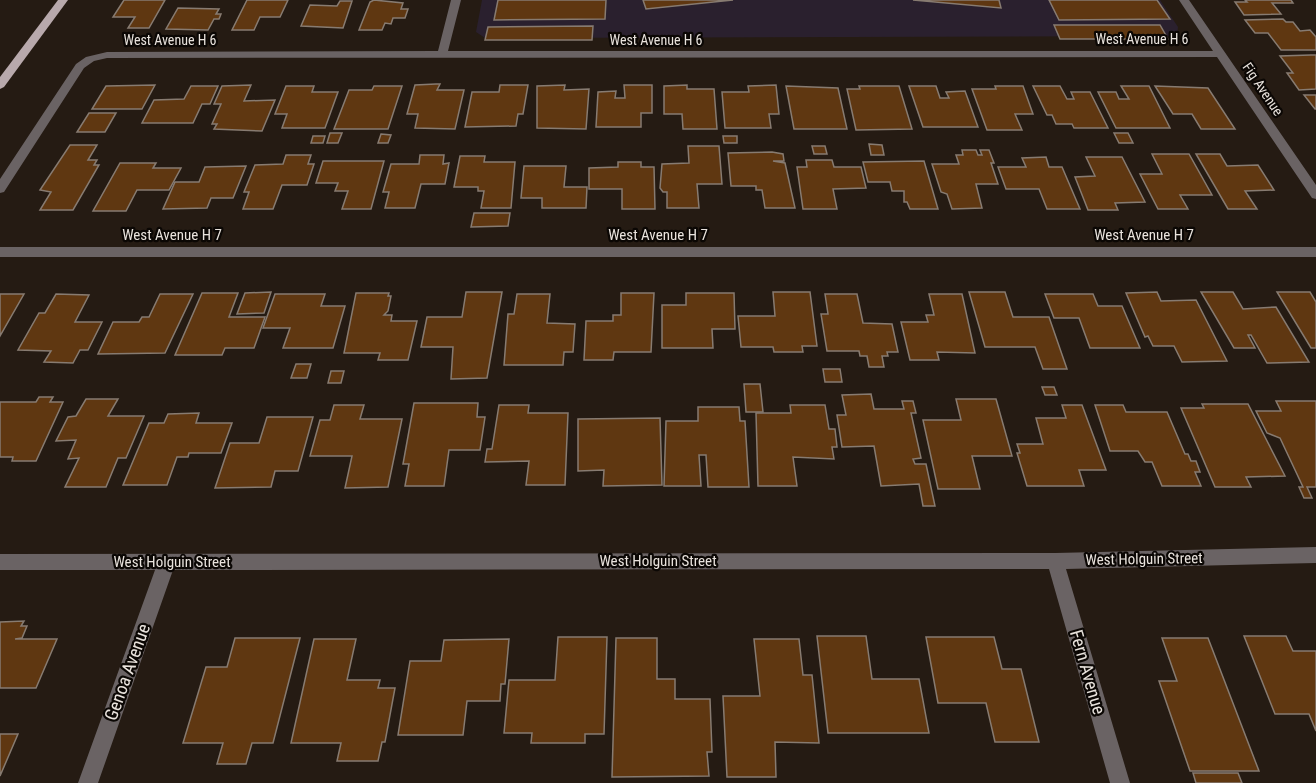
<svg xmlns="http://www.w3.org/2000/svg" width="1316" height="783" font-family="'Roboto Condensed',sans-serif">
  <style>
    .education { fill: #2a202e }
    .building { fill: #5f3711; stroke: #877b71; stroke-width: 1.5 }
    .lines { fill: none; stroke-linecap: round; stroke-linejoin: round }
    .minor { fill: #6a6364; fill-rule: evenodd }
    .major { fill: #b8a9ac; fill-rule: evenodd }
    .labels { text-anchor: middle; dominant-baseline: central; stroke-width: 4.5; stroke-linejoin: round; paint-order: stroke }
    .far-street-label { font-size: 14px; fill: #e9e3dd; stroke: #0b0704 }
    .street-label { font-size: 15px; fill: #e9e3dd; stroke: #0b0704 }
    .near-street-label { font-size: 18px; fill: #e9e3dd; stroke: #0b0704 }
  </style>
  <rect width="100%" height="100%" fill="#251b13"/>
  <!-- education -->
  <path class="education" d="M482,0H1160L1178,27L1177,36L485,38L476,32Z"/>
  <!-- building -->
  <g class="building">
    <path d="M124,0H165L149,28H128L135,17H113Z"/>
    <path d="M247,0H288L280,17H260L254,30H232Z"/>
    <path d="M374,0L403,3L401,9H408L405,18H393L391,24L385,23L382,30H359L370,2Z"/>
    <path d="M498,0H606L605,19L494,20Z"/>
    <path d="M643,0H733L646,9Z"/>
    <path d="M913,0H999L1001,8Z"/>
    <path d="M1049,0H1157L1170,19L1059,20Z"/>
    <path d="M1245,0H1291L1293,3H1272L1281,14L1244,15L1235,2H1247Z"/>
    <path d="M340,1H352L343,28L301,26L310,5L337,6Z"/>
    <path d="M178,8L219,9L216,14H221L219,19H214L208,30L166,29Z"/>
    <path d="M1283,19L1286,22H1293L1300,31L1310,30L1316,37V50H1281L1268,33H1255L1245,20Z"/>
    <path d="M1054,25H1160L1168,39H1060Z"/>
    <path d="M593,26L592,40H485L488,27Z"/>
    <path d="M1311,55H1316V89L1299,90L1287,73H1293L1280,56Z"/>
    <path d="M436,84H440L437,90H464L455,129L415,128L418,114H407L415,85Z"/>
    <path d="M155,85L142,109H92L106,86Z"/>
    <path d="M251,85L244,101L275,100L262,131L214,129L217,124H212L221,104H214L222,86Z"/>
    <path d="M500,85H528L523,114H518L516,126L465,127L472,92H499Z"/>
    <path d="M565,85L564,90L589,89L586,129L537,128V86Z"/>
    <path d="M624,85H652V113H641V127H596L598,92L616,91L615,98H625Z"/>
    <path d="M687,85V89H714L717,129H683L682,114H664V86Z"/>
    <path d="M776,85L779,114H769L771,128H725L722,92H749L748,86Z"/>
    <path d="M191,86H218L210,104H202L193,123H142L154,100L184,99Z"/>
    <path d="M286,86H314L312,92H338L325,128H282L287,114H275Z"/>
    <path d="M374,86H402L388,129H334L349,90H372Z"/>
    <path d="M786,86L838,88L847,129H794Z"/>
    <path d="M859,86H899L912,129L856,130L847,89H860Z"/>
    <path d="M909,86H936L940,98H949L946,92L965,91L978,127H923Z"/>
    <path d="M995,86H1023L1033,114H1015L1022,130H987L972,89H996Z"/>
    <path d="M1033,86H1060L1067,99H1074L1071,92H1090L1108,128H1074L1072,124H1056L1052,115H1047Z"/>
    <path d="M1121,86H1149L1170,128H1116L1098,92H1116L1119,99H1129Z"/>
    <path d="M1155,86L1208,88L1235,129H1201L1192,114H1173Z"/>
    <path d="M1304,95H1316V109H1315Z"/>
    <path d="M89,113H116L105,132H77Z"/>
    <path d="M330,133H342L338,143H327Z"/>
    <path d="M1114,133H1128L1133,143H1119Z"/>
    <path d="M381,134L391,135L388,143H378Z"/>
    <path d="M313,136H325L323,143H311Z"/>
    <path d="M723,136H737V143H724Z"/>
    <path d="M869,144L882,145L884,155H871Z"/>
    <path d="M70,145H97L88,160H97L94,165H99L73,210H40L51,192L40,190Z"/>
    <path d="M688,146H719L722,184H697L699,208H667V192H663L660,188L662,164L689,163Z"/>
    <path d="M812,146H825L827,154H814Z"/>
    <path d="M962,150H976L978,155H982L980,150H989L994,163H991L998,184H976L982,208L952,209L947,194L941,192L932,164H959L956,155H963Z"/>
    <path d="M772,152L783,154L784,161H773L785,163L795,208H765L762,190H756V186H731L728,153Z"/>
    <path d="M1152,154H1189L1212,195H1180L1188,209H1158L1140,174H1162Z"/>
    <path d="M1196,154H1220L1227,166L1258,165L1274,190L1245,191L1257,209H1228Z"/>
    <path d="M286,155H311L308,164H314L307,185H282L273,209H243L249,192H244L255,165L283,164Z"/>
    <path d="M420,155H444L443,164L449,163L445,184H421L415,208H385L389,192H383L391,164H419Z"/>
    <path d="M460,156H485L484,162H515L511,208H481L484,191H478V187H454Z"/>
    <path d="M1046,157L1049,167H1062L1080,209H1047L1039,189H1006L998,167H1026L1022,158Z"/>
    <path d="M1086,157H1122L1145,202L1115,203L1118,210H1088L1075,177L1095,176Z"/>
    <path d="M806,160H832L834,167H861L866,188L833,189L837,209H803L797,167H807Z"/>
    <path d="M323,161H384L371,209H342L348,191H335L338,183H316Z"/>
    <path d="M924,161L938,209H910L907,202H904V191H892L890,182H868L863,162Z"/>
    <path d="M618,162H641V167H654L655,209H622V189H589V168L618,167Z"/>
    <path d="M120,163H156L153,168H181L169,190H137L126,211H93Z"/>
    <path d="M246,166L233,198H211L207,208L163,209L175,182H199L205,167Z"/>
    <path d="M524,166H566L564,187H587L586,208H542V198H521Z"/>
    <path d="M474,213H510L508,226L471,227Z"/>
    <path d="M271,292L264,313L237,314L245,293Z"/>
    <path d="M466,292H502L487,378L451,379L453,347H421L427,317H462Z"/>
    <path d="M773,292H810L817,346H802L803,352H774L773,347H741L738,316H775Z"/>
    <path d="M969,292H1005L1013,317H1049L1067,369H1043L1035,347H985Z"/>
    <path d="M1157,292L1161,301L1196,300L1227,361L1182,362L1174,346H1153L1148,336L1145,337L1126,293Z"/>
    <path d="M1201,292H1233L1243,309L1276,307L1309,362L1267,363L1251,335H1248L1255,348H1234Z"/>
    <path d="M1277,292H1310L1316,302V348H1311Z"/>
    <path d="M202,293H238L229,317H265L254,348H225L222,355H175Z"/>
    <path d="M356,293H389L388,296H391L388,311L384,315H392L391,321H417L408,360H378L380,353H344Z"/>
    <path d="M621,293H654L651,352H614L613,360H584L586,321H613V315H621Z"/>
    <path d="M686,293H734L735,329H712L713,348H662V305H686Z"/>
    <path d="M0,294H24L0,336Z"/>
    <path d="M56,294L89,295L75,322H102L88,350H80L73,363L44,362L51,351L18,350L39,313H45Z"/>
    <path d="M160,294H193L165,353L98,354L113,322H139L142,317H149Z"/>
    <path d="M275,294H325L321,306H345L333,348H283L290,328H263Z"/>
    <path d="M517,294H550L547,323L575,324L573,352H564L563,365H504L508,314H514Z"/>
    <path d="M825,294H857L863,323L892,324L898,352H887L888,356H882L884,367H869L867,356H860L859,351H827L821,314H828Z"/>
    <path d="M929,294H962L975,353L937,352L939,360H910L901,322H928L926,315H934Z"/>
    <path d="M1045,294H1093L1098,306H1122L1140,348H1090L1079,318H1054Z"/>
    <path d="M296,364H311L307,378H291Z"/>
    <path d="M823,369H840L842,382H825Z"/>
    <path d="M331,371H344L341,383H328Z"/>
    <path d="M744,384H760L763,412H746Z"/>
    <path d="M1042,387H1054L1057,395H1045Z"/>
    <path d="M871,394L874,409H904L902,401H913L916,413H911L921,458L913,459L915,464H926L935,506H923L919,484L881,486L874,446L842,447L837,415H846L842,395Z"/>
    <path d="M39,397H53L50,402H63L36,461H12L13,457H0V402H36Z"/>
    <path d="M86,399H118L108,416H144L126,458H118L106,487H65L79,458L68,459L76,440L56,441L68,417L76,416Z"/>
    <path d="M956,399H996L1012,456H972L980,489H938L923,420H961Z"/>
    <path d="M1276,401H1316V487H1307L1312,498H1304L1299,487H1303L1280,438L1267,433L1256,411H1281Z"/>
    <path d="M414,403H478L477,417H485L480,450H449L444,486H405L409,464H403Z"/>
    <path d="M1202,404H1248L1285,476L1246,477L1251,487H1215L1181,408H1204Z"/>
    <path d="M334,405H364L360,419H402L388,487L345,488L352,456H310L320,420H330Z"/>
    <path d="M499,405H529L528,413H568L565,485H526L529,461L485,462L487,449H492Z"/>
    <path d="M790,405H825L829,429H835L837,447H832L834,459L793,457L797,486H758L756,413H791Z"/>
    <path d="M1062,405H1082L1106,470H1079L1084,486H1027L1017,453H1020L1017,444H1043L1036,418H1066Z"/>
    <path d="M1095,405H1123L1126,412H1167L1185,454H1188L1191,461H1196L1200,472H1195L1201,486H1162L1152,462H1145L1138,451H1110Z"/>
    <path d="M698,407H739L740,421H745L749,487H708L706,455H699L701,486H664L666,421H698Z"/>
    <path d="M199,413L196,423H232L221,453H189L188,457H177L167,485H123L149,423H164L168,414Z"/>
    <path d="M267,417H313L298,471H275L271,487L215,488L230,443H259Z"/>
    <path d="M660,418L662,485L603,486L604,470L578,471V419Z"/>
    <path d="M24,621L21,626H27L22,638L15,639H57L36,688H0V622Z"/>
    <path d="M817,636H866L872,679H919L929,733H828Z"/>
    <path d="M1244,636H1286L1293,651H1316V731L1309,714H1275Z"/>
    <path d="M558,637H607L604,734H585V743H531L532,733H504L509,680H555Z"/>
    <path d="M926,637H994L1002,669H1021L1039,742H995L986,703H938Z"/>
    <path d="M235,638H300L273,743H252L246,764H217L223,743H183L206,667H227Z"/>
    <path d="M616,638H657V679H675V699H710L712,752H707L709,776L612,777Z"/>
    <path d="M1162,638H1208L1259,771H1190L1159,681H1177Z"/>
    <path d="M314,639H356L347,680H380L378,688H395L385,742H382L378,761H337L341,743H291Z"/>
    <path d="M509,639L505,684H501L500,701H467L463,735H398L410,661H441L444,640Z"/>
    <path d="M754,639H799L803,675H812L819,743L775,742L776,777H727L723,696H760Z"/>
    <path d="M0,734H18L0,776Z"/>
    <path d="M1193,773H1238L1242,783H1196Z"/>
  </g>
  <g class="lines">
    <!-- minor -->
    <g class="minor">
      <path d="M451,0H461L448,51H1213L1179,0H1189L1316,185V199L1312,198L1217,57L107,58L94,61L84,68L4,192L0,193V179L76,64L86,57L107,52L438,51Z"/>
      <rect x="0" y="247" width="1316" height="10"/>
      <path d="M1316,547V563L1066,569L1130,783H1110L1049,569L173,570L98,783H78L155,570H0V554L1055,553Z"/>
    </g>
    <!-- major -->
    <path class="major" d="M58,0H68L4,87L0,89V77Z"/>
  </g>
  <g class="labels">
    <!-- far-street labels -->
    <g class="far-street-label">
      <text x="1142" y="39">West Avenue H 6</text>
      <text x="170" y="40">West Avenue H 6</text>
      <text x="656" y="40">West Avenue H 6</text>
      <text transform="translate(1263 89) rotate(56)">Fig Avenue</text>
    </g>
    <!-- street labels -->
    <g class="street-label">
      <text x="172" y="235">West Avenue H 7</text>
      <text x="658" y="235">West Avenue H 7</text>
      <text x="1144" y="235">West Avenue H 7</text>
      <text transform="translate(1144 559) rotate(-1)">West Holguin Street</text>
      <text x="658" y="561">West Holguin Street</text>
      <text x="172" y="562">West Holguin Street</text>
    </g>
    <!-- near-street labels -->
    <g class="near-street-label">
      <text transform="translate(127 672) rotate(-70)">Genoa Avenue</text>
      <text transform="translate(1088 672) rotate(74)">Fern Avenue</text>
    </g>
  </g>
</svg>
